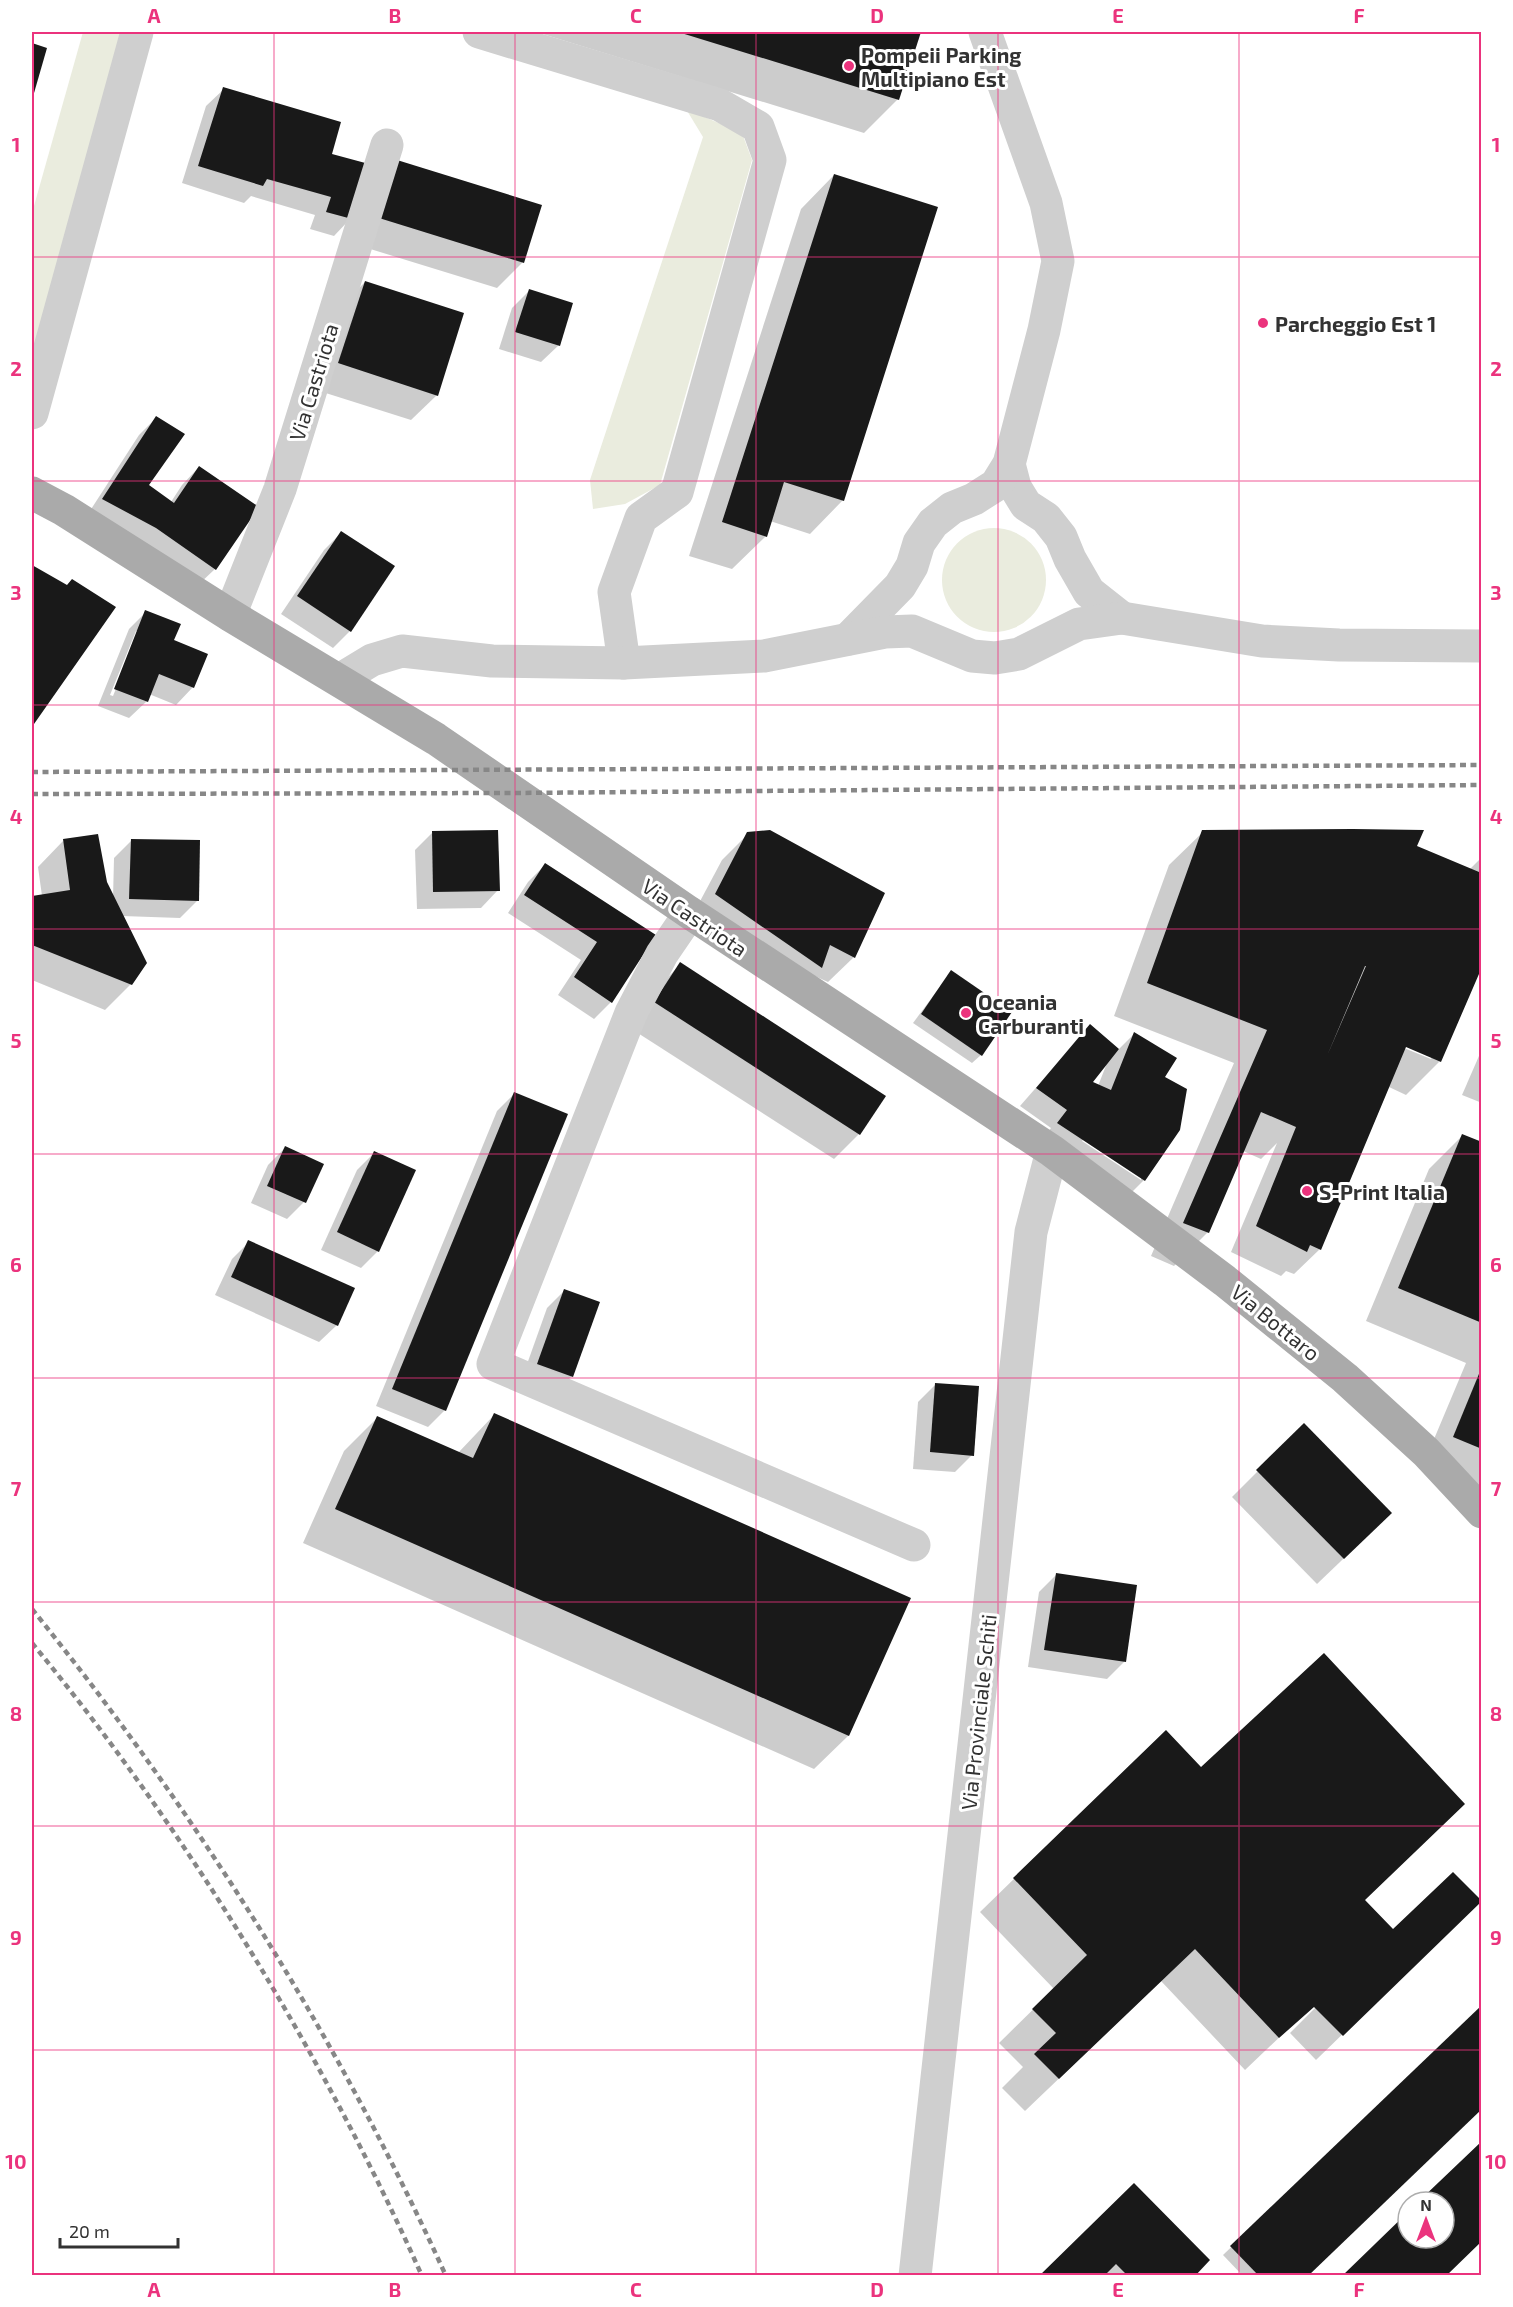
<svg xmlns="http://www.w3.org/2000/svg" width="1513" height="2307" font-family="'Exo 2',sans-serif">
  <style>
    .green { fill: #eaecde }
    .shadow { fill: #0003; fill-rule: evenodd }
    .building { fill: #191919; fill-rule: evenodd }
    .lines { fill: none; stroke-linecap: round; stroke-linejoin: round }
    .minor { stroke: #cfcfcf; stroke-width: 33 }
    .major { stroke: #aaa; stroke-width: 33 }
    .rail { stroke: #878787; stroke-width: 4.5; stroke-dasharray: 6 4.5; stroke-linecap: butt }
    .grid { fill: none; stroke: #eb337d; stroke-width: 1.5; stroke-opacity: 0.55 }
    .poi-dot { fill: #eb337d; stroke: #fff; stroke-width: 2 }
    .labels { text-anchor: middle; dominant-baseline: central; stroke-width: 6; stroke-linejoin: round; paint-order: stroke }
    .poi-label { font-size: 21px; font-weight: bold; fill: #323232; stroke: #fff; text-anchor: start }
    .street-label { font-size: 21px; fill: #323232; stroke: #fff }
    .neatline { fill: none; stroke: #eb337d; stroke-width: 2 }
    .grid-label { font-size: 20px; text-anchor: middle; font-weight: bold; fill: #eb337d }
  </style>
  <rect width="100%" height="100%" fill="#fff"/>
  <!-- green -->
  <g class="green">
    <path d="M83,32H128L32,388V213Z"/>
    <path d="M686,109L742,133L752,160L660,485L625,504L593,509L590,480L703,137Z"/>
    <circle cx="994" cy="580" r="52"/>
  </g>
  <!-- shadow -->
  <g class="shadow">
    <path d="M536,32H919L898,99L864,133Z"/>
    <path d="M32,45L45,49L32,97Z"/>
    <path d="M224,89L330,155L351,218L334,236L310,229L315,215L251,196L244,203L182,183L206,106Z"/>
    <path d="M397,162L540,206L522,263L497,288L354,244Z"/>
    <path d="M834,175L843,500L810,534L770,521L766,536L732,569L689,556L801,209Z"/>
    <path d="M365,282L437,395L411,420L313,389L340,308Z"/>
    <path d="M529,291L559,345L541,362L499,349L512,308Z"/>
    <path d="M156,418L147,486L171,502L182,485L199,467L215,569L197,586L86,517L139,435Z"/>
    <path d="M341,533L350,631L333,648L281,614L324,550Z"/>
    <path d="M32,567L67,587L32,724Z"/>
    <path d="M146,612L172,641L193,687L176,705L149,694L147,701L129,718L98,706L129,629ZM136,631H139L113,696L110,695Z"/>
    <path d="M1203,832L1415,847L1469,870L1482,857V965L1440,1061L1406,1095L1389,1087L1320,1249L1294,1274L1286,1271L1281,1276L1231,1252L1277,1143L1261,1159L1243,1151L1208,1232L1174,1266L1151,1256L1234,1063L1114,1016L1169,865ZM1404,1045L1432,1056L1431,1059L1404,1048Z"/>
    <path d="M432,833L498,890L481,908L417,909L415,850Z"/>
    <path d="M748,834L854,957L828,982L690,920L722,860Z"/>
    <path d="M132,840L198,900L180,918L122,916L131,984L105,1010L32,980V898L42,896L38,867L63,841L105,883L113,898L114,858Z"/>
    <path d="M545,865L654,936L611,1002L594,1019L558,995L581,960L508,913L528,882Z"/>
    <path d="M681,964L859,1134L834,1159L630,1028L655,990Z"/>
    <path d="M951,972L981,1055L972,1063L913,1023Z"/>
    <path d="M1090,1026L1118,1050L1134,1034L1163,1078L1144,1180L1118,1206L1041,1141L1051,1128L1020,1106ZM1107,1063L1098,1086L1091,1083ZM1084,1139L1141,1176V1180L1082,1141Z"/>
    <path d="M1482,1049V1103L1462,1095Z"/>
    <path d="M514,1094L445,1410L428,1427L376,1406L497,1111Z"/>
    <path d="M1462,1136L1482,1144V1498L1421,1470L1466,1363L1366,1321L1429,1169Z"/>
    <path d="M285,1148L304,1202L287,1219L251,1203L268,1165Z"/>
    <path d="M374,1153L378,1251L361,1268L321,1250L357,1170Z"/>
    <path d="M249,1242L337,1325L319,1342L215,1295L232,1259Z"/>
    <path d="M564,1291L572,1376L554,1394L521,1381L547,1308Z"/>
    <path d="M935,1385L972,1455L955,1472L913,1469L918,1402Z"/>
    <path d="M494,1415L909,1598L848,1736L814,1769L303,1543L344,1451L377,1418L458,1453Z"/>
    <path d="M1304,1425L1364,1539L1317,1584L1232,1497Z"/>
    <path d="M1057,1574L1135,1586L1124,1662L1107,1679L1028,1667L1039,1592Z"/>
    <path d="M1201,1769L1363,1900L1373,1947L1454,1926L1316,2060L1290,2033L1327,1996L1325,1994L1245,2070L1161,1981L1025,2111L1002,2088L1023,2067L999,2043L1054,1989L980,1912L1121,1775Z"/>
    <path d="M1482,2007L1306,2276H1243L1223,2255Z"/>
    <path d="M1134,2185L1193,2276H1041Z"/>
  </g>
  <!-- building -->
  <g class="building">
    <path d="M678,32H921L899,100Z"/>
    <path d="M32,43L47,48L32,100Z"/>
    <path d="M223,87L341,122L332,154L369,164L352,219L326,212L331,197L267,179L263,186L198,166Z"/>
    <path d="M397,160L542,205L524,263L379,218Z"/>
    <path d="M834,174L938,207L844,501L784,482L767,537L722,522Z"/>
    <path d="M365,281L464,313L438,396L338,363Z"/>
    <path d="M529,289L573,303L560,346L515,332Z"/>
    <path d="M156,416L185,434L149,485L174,503L199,466L259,507L216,570L156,528L102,499Z"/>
    <path d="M341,531L395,566L351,632L297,596Z"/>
    <path d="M32,565L67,585L72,579L116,607L34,724H32Z"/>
    <path d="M145,610L181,624L174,640L208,654L194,688L159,674L148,702L114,689Z"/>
    <path d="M1353,829L1424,830L1417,846L1479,872L1482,867V967L1441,1062L1406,1047L1321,1250L1310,1245L1307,1252L1256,1226L1296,1127L1261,1112L1209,1233L1183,1223L1267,1030L1147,983L1202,830ZM1365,966H1366L1327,1056Z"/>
    <path d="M498,830L500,891L433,892L432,831Z"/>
    <path d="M770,830L885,893L855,958L830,945L822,968L715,894L747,832Z"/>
    <path d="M98,834L107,882L147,963L132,985L32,945V896L70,890L63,839Z"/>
    <path d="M131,839L200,840L199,901L129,899Z"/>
    <path d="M545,863L656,935L612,1003L574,977L597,942L524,895Z"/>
    <path d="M680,962L886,1096L860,1135L654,1002Z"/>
    <path d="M951,970L1012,1012L982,1056L921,1014Z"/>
    <path d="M1090,1024L1119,1049L1093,1082L1111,1090L1134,1032L1177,1058L1165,1077L1187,1089L1180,1130L1145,1181L1057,1123L1067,1110L1036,1088Z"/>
    <path d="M514,1092L568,1114L446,1411L392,1389Z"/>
    <path d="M1462,1134L1482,1142V1323L1398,1288Z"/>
    <path d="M285,1146L324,1164L306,1203L267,1186Z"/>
    <path d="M374,1151L416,1170L379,1252L337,1232Z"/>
    <path d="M248,1240L355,1288L338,1326L231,1277Z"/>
    <path d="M564,1289L600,1302L573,1377L537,1364Z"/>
    <path d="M1481,1369H1482V1449L1453,1437Z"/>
    <path d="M935,1383L979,1386L974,1456L930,1452Z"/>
    <path d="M494,1413L911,1598L849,1736L335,1509L377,1416L473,1458Z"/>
    <path d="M1304,1423L1392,1513L1344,1559L1256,1470Z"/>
    <path d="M1056,1573L1137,1585L1126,1662L1044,1650Z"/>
    <path d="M1324,1653L1465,1804L1365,1900L1393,1929L1453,1872L1482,1901L1343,2036L1314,2007L1279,2038L1195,1949L1059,2079L1034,2054L1056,2033L1032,2009L1087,1955L1013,1878L1166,1730L1201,1767Z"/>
    <path d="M1482,2005V2109L1308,2276H1259L1230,2246Z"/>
    <path d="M1482,2141V2241L1446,2276H1342L1408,2212V2238H1444V2202H1418Z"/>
    <path d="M1134,2183L1210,2260L1195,2276H1128L1116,2264L1104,2276H1039Z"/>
  </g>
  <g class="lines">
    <!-- minor -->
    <g class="minor">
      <path d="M479,32L720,105L758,127L770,160L677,492L641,518L614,592L624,663"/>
      <path d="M32,413L137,32"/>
      <path d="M1009,464L1015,487L1026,505L1046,518L1061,537L1070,559L1089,592L1122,618"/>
      <path d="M230,615L280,489L387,145"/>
      <path d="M848,639L900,586L912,566L919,543L933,523L952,508L974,499L996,485L1009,464L1044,330L1058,261L1046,203L985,32"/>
      <path d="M339,680L372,660L402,651L492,661L624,663L764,656L885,632L912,631L972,656L995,658L1019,654L1079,624L1122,618L1262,641L1339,645L1482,646"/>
      <path d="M690,913L662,954L631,1013L493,1364L914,1545"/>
      <path d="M915,2276L1031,1232L1052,1151"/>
    </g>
    <!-- major -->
    <path class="major" d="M32,493L64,510L230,615L436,739L690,913L1052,1151L1225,1281L1345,1378L1426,1452L1482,1512"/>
    <!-- rail -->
    <g class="rail">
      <path d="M32,772L1482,765"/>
      <path d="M32,794L514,793L1482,785"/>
      <path d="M32,1609C197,1813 337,2036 446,2276"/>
      <path d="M32,1643C185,1828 324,2056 422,2276"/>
    </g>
  </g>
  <!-- grid -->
  <path class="grid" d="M274,32V2276M515,32V2276M756,32V2276M998,32V2276M1239,32V2276M32,257H1482M32,481H1482M32,705H1482M32,929H1482M32,1154H1482M32,1378H1482M32,1602H1482M32,1826H1482M32,2050H1482"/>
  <!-- markers -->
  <g class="poi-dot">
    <circle cx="849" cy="66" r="6"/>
    <circle cx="1263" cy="323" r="6"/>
    <circle cx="966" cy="1013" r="6"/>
    <circle cx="1307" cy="1191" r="6"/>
  </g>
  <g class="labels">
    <!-- poi labels -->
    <g class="poi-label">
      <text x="861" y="54">Pompeii Parking<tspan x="861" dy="24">Multipiano Est</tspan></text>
      <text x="1275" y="323">Parcheggio Est 1</text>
      <text x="978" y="1001">Oceania<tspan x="978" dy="24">Carburanti</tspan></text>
      <text x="1319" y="1191">S-Print Italia</text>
    </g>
    <!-- street labels -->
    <g class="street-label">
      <text transform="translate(313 382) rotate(-73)">Via Castriota</text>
      <text transform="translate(695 917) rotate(34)">Via Castriota</text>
      <text transform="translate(1276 1322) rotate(39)">Via Bottaro</text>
      <text transform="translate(978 1712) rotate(-84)">Via Provinciale Schiti</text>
    </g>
  </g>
  <!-- border -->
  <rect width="1513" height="2307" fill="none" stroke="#ffffff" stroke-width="66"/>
  <!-- north arrow -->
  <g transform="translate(1426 2220)"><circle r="28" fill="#ffffff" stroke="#adadad" stroke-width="1.5"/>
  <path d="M0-4.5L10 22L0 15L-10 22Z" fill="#eb337d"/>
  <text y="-9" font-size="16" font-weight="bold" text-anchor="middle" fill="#323232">N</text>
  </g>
  <!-- scale -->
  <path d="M60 2238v9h118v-9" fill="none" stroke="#323232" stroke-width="3"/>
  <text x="69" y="2238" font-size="18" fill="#323232" stroke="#ffffff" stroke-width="4.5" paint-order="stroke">20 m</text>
  <rect x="33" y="33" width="1447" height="2241" class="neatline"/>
  <g class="grid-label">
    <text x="154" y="23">A</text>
    <text x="395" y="23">B</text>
    <text x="636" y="23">C</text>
    <text x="877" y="23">D</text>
    <text x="1118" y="23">E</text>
    <text x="1359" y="23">F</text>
    <text x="16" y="152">1</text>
    <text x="1496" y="152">1</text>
    <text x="16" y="376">2</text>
    <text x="1496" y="376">2</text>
    <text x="16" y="600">3</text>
    <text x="1496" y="600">3</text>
    <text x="16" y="824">4</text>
    <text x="1496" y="824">4</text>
    <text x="16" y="1048">5</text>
    <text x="1496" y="1048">5</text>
    <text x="16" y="1272">6</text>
    <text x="1496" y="1272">6</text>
    <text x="16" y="1496">7</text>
    <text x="1496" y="1496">7</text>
    <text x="16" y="1721">8</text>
    <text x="1496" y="1721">8</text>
    <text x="16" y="1945">9</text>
    <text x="1496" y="1945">9</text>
    <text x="16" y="2169">10</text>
    <text x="1496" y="2169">10</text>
    <text x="154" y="2297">A</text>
    <text x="395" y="2297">B</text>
    <text x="636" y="2297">C</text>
    <text x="877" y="2297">D</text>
    <text x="1118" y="2297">E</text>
    <text x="1359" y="2297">F</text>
  </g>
</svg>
